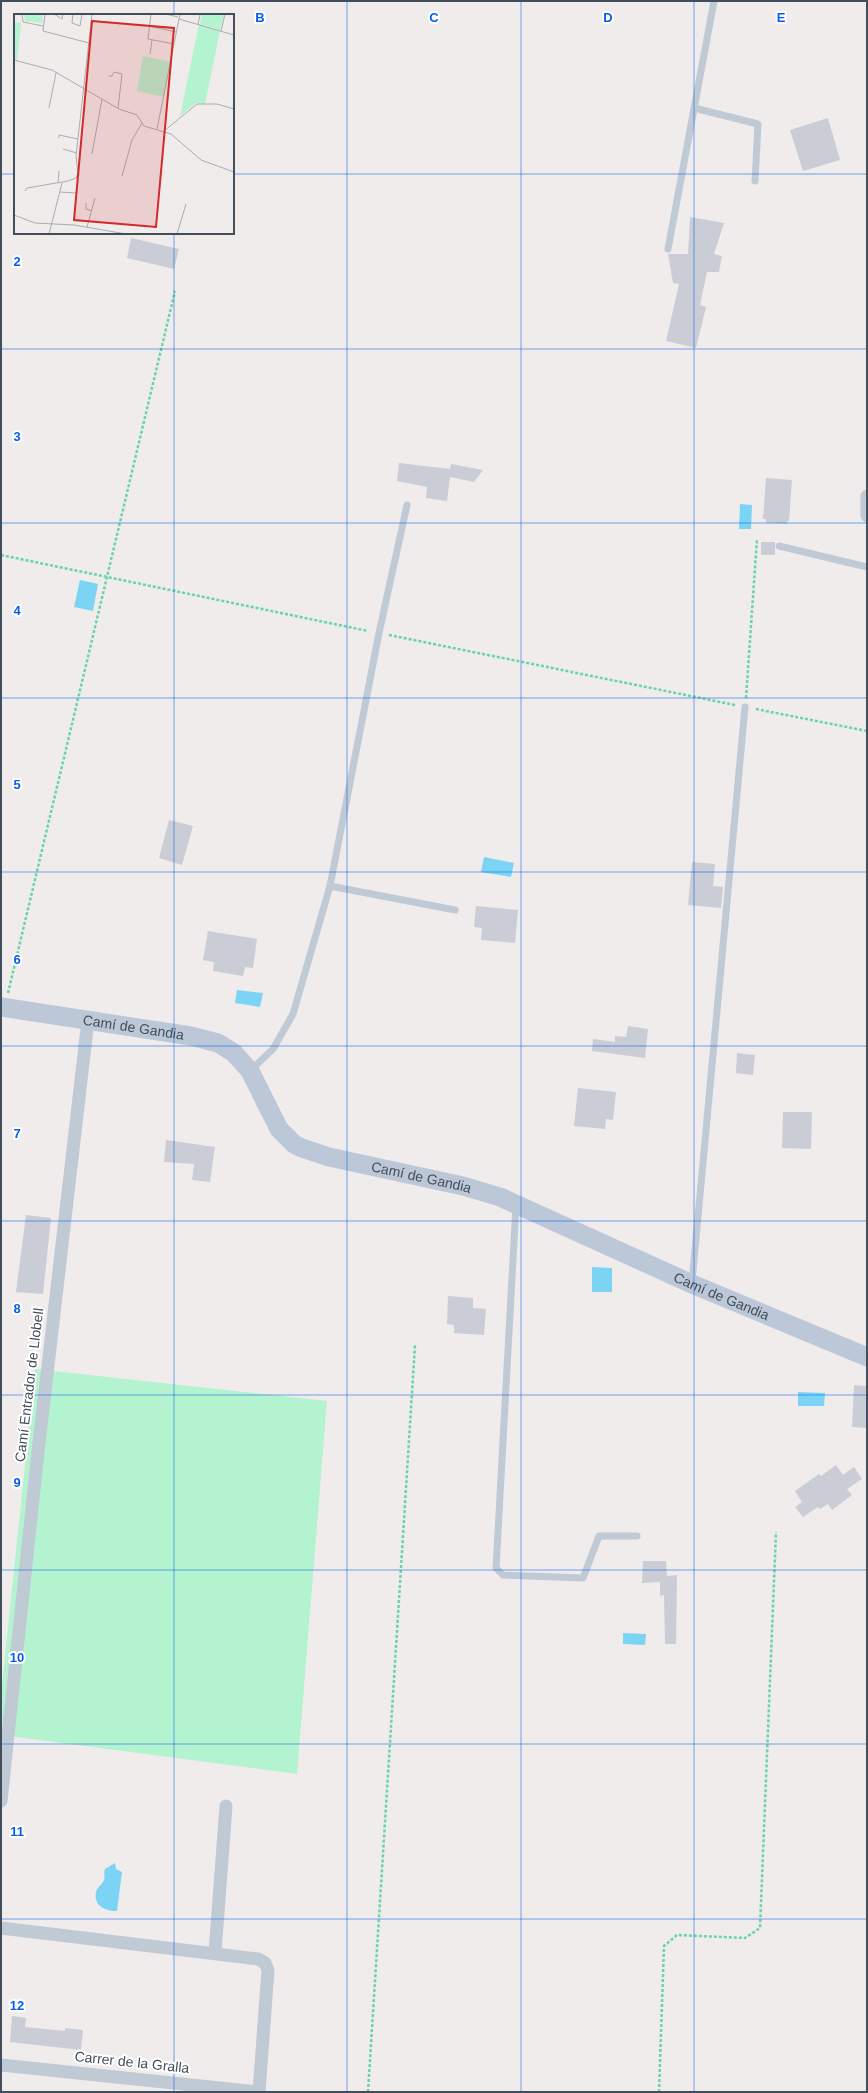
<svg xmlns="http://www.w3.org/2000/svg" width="868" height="2093" viewBox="0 0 868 2093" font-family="Helvetica,sans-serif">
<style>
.green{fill:#b4f3d0}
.water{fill:#7cd4f4}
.building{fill:#cacdd5}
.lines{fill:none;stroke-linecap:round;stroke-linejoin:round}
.path{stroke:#69d4a5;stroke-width:2.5;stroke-dasharray:3 2;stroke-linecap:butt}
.lane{stroke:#c0cad5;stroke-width:7}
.street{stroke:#c0cad5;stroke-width:13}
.secondary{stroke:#bcc8d8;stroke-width:19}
.grid{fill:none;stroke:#075eed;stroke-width:1;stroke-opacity:0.55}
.labels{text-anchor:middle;stroke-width:4;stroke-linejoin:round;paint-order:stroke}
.street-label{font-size:14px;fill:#424e5b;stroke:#fff}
.inset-road{fill:none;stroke:#aaadb1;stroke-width:1}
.view{fill:#d62828;fill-opacity:0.15;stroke:#d62828;stroke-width:2}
.inset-edge{fill:none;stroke:#424e5b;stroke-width:2}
.grid-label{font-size:13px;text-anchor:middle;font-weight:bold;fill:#075eed;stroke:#fff;stroke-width:4;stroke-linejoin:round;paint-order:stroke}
</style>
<rect width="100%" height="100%" fill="#efeceb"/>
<path class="green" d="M35,1369L327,1401L297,1774L1,1735V1695Z"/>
<path class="water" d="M740,504L752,505L751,529H739Z
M80,580L98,584L93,611L74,607Z
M484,857L514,863L511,877L481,872Z
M237,990L263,993L260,1007L235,1003Z
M592,1267L612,1268V1292H592Z
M798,1392L825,1393L824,1406H798Z
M623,1633L646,1634L645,1645L623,1644Z
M115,1863L116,1869L122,1872L117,1911C106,1911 93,1906 96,1892C97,1888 101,1885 103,1882C106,1878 103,1873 105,1869Z"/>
<path class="building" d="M828,118L840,160L803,171L790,130Z
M690,217L724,223L714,254L722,256L719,272H707L700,305L706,307L696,348L666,341L679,284L673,283L668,254H688Z
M131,238L179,249L174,269L127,258Z
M399,463L450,469L451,464L483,470L474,482L450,477L447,501L426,498L427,487L397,481Z
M766,478L792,480L789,521H787V524L766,523V519H763Z
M761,542H775V555H761Z
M169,820L193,826L182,865L159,858Z
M692,862L715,864L713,886L723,887L721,908L688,905Z
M476,906L518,910L515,943L481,940L482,928L474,927Z
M208,931L257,939L253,968L245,967L243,976L213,971L214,962L203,960Z
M628,1026L648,1029L645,1058L592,1051L593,1039L615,1042V1036L626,1037Z
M737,1053L755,1055L753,1075L736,1073Z
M578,1088L616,1092L613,1120L606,1119L605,1129L574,1126Z
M783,1112H812L811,1149L782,1148Z
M166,1140L215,1147L210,1182L192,1180L194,1164L164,1162Z
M26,1215L51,1218L43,1294L16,1292Z
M448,1296L473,1298V1308L486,1309L484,1335L454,1333V1325L447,1324Z
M854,1385L867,1386V1428L852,1427Z
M836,1465L843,1475L854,1467L862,1479L847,1489L852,1495L832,1510L828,1504L820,1509L818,1507L803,1517L795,1507L802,1502L795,1491L819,1474L821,1476Z
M643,1561H666L667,1576L677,1575L676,1644H665L664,1595L660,1596V1582L642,1583Z
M12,2016L26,2018L25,2027L65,2031V2028L83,2030L81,2050L10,2042Z"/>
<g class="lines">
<path class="path" d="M1,555L368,631
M389,635L735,705
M746,698L757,539
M756,709L867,731
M8,993L175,291
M368,2092L415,1345
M659,2092L664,1946L677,1935L745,1938L760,1928L776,1532"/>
<path class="lane" d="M694,108L758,124L755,181
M668,249L714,1
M779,546L867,567
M330,886L455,910
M251,1070L273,1049L293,1014L330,886L379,633L407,505
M516,1205L496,1568L503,1575L583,1578L599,1536H637
M692,1282L745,707"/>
<path class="street" d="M867,496V516
M1,1801L38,1452L88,1020
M1,1928L258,1959L265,1963L268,1970L259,2092
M215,1952L226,1806
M1,2065L259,2092"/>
<path class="secondary" id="s1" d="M1,1007L191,1036L218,1043L234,1053L250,1071L279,1129L294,1144L302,1148L329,1157L463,1186L500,1197L692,1284L867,1357"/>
</g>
<path class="grid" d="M174,1V15M347,1V2092M521,1V2092M694,1V2092M1,174H15M233,174H867M174,233V2092M1,349H867M1,523H867M1,698H867M1,872H867M1,1046H867M1,1221H867M1,1395H867M1,1570H867M1,1744H867M1,1919H867"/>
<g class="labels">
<g class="street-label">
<text dy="5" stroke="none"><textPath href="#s1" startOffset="134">Camí de Gandia</textPath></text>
<text dy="5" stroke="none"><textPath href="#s1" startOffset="481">Camí de Gandia</textPath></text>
<text dy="5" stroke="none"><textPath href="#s1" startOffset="805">Camí de Gandia</textPath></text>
<text transform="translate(29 1385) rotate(-83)" y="5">Camí Entrador de Llobell</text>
<text transform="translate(132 2062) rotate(6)" y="5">Carrer de la Gralla</text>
</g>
</g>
<g transform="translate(14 14)">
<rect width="220" height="220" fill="#efeceb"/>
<path d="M10,0H29L28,9L11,7ZM188,0H210L206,16L186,10ZM0,8L7,9L3,46L0,45ZM185,10L206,17L191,90L182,89L166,102ZM129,42L157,48L150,83L123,77Z" fill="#b4f3d0"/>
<path class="inset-road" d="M8,0L9,8L29,12M31,0L29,17L75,29M40,0L48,5L49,0M59,0L58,9L66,12L68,0M137,0L134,25L160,30M152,0L164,3M183,0L186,1L184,10M165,5L220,21M135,12L162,18M207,17L211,0M136,40L138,26M0,46L38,56L105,95L123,101L130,112L157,120L187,146L220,158M95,62H98L100,58L108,60L104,94M35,94L42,59M143,115L166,0M150,117L183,90H203L220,95M45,124V121L64,125M49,135L63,139M78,140L88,85M108,162L118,126L128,109M44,169L45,157M11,177L13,174L54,167L62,164L64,159L62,142L78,0M46,178L62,179M72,189V195L78,197M0,201L21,209L60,211L112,220M73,213L81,184M35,220L48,169M163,220L172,190"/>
<path class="view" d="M78,7L160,14L142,213L60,206Z"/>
<rect width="220" height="220" class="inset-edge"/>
</g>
<g class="grid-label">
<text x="260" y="22">B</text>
<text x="434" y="22">C</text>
<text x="608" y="22">D</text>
<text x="781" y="22">E</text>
<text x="17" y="266">2</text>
<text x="17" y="441">3</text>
<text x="17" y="615">4</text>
<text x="17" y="789">5</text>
<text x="17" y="964">6</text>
<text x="17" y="1138">7</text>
<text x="17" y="1313">8</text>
<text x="17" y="1487">9</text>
<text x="17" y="1662">10</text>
<text x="17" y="1836">11</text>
<text x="17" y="2010">12</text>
</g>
<rect width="868" height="2093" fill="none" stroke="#424e5b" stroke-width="4"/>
</svg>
